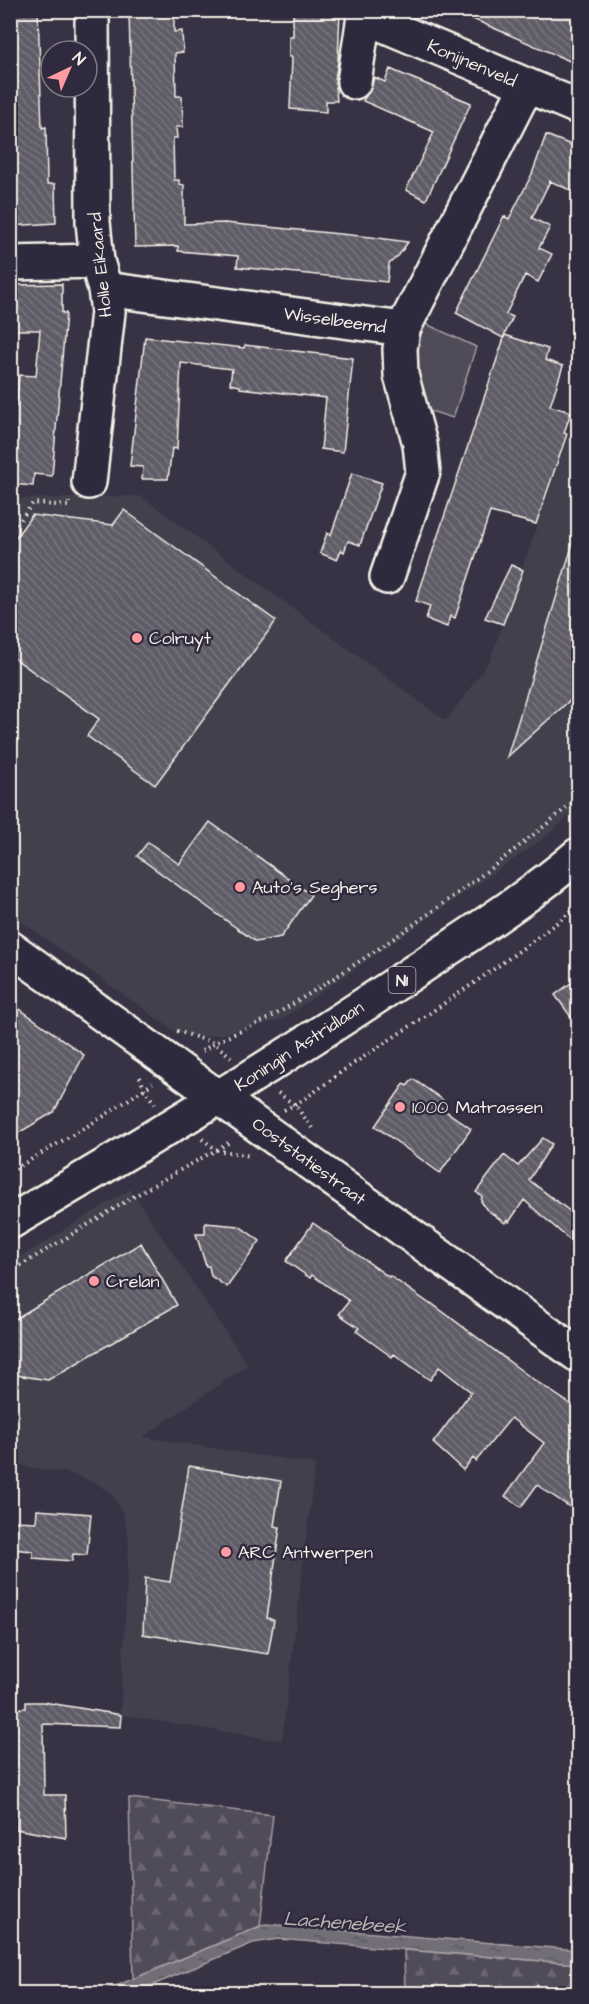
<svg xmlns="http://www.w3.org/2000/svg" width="589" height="2004" viewBox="0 0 589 2004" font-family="'Architects Daughter',sans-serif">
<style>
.built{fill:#433f4e}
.green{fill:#504b59;stroke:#a29ea0;stroke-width:1.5}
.forest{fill:url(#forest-firs);stroke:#a29ea0;stroke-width:1.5}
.water{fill:url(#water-ripples);stroke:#a6a2a4;stroke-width:1.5}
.building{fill:url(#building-back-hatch);stroke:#f4f1e8;stroke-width:1.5}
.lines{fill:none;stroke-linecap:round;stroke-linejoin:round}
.minor-casing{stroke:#f4f1e8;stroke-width:38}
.major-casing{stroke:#f4f1e8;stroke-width:38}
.path{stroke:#f4f1e8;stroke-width:4;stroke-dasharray:1.5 4.5;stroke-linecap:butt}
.minor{stroke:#2f2a3d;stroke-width:33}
.major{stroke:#2f2a3d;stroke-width:33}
.poi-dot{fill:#ff9aa2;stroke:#2f2a3d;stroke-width:2}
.labels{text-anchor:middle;stroke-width:5;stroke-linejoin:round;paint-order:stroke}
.shield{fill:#2f2a3d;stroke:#b9b5b5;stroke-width:1.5}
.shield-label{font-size:16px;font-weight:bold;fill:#f4f1e8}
.street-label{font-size:18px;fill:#f4f1e8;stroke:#2f2a3d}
.poi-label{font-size:18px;fill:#f4f1e8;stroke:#2f2a3d;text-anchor:start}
.water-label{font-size:20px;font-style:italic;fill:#bab6b5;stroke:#2f2a3d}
</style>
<defs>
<pattern id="forest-firs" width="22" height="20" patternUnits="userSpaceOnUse" patternTransform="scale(1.5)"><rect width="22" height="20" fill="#504b59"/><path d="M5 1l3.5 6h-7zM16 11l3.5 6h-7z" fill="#6a6571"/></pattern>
<pattern id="water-ripples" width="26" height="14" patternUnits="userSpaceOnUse" patternTransform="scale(1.5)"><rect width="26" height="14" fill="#726e77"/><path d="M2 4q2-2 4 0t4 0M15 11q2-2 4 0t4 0" fill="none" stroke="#5b595c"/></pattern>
<pattern id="building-back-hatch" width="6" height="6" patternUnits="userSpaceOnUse" patternTransform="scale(1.5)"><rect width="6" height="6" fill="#5f5c67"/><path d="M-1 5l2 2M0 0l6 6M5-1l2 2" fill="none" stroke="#77747d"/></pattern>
</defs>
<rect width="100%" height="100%" fill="#373244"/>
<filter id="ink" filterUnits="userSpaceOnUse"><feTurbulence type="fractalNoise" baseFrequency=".0167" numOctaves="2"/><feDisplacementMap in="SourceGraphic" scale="12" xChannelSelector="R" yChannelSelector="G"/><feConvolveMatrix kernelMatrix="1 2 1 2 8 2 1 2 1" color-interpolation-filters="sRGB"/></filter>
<g filter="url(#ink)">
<path class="built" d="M578,409V809L540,841L281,1020L223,1034L199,1037L177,1033L11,914V499L141,496L446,721L490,660Z
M130,1189L248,1365L143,1437L315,1464L282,1741L120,1715L129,1541L123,1514L113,1496L96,1483L73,1474L10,1464L11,1263Z"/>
<path class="green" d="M424,323L476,347L453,418L424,409L411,372Z"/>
<path class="forest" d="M129,1798L273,1815L260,1926L133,1979Z
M404,1950L578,1964V1993H405Z"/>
<path class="water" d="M266,1924L578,1950V1964L278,1939L253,1943L134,1993H99Z"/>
<path class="building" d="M10,10H38L42,128L46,127L47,184H55L56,223L10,226Z
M174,10V32L182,31L183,52L175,53L176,96H182L183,127H176L177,138H173L174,180H179V184L184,185V224L225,223L371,237L408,242L399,255L389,264L387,282L237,267L238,256L178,251V246L135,247L129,11Z
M293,10H340L338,62L335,79L337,101H326V112L290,109L292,57H289V36H293Z
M452,10H563L579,17V65Z
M390,69L471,103L426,200L406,190L434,132L363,101L372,85L374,77L385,82Z
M546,135L579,148V194L550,181L532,218L550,227L539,248L552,254L538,282L525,275L506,314L513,317L503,338L456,313L504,216L509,219L532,174Z
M62,284V313H66L52,476L34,474L33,486L10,484V406L16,407L19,375L36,376L40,330H10V285Z
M505,335L548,349L545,360L563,366L550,406L571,412L564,433L567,434L536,524L490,512L455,618L450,616L447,627L426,619L430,606L416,601Z
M145,337L244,348L245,345L353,358L343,452L321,449L326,398L240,388V386L230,384L232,369L181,363L177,449L172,448L168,479H142L143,467L130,466Z
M352,473L382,483L360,545L348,541L344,552L341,550L337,560L320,553L327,533L331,535Z
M124,510L276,621L155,785L87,736L99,719L10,655V545L32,515L113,525Z
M574,540L579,541V692L507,757Z
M511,565L523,570L503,624L485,618Z
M210,822L311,895L281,937L256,942L137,856L148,842L179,864Z
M579,977V1028L555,995Z
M10,1002L84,1055L54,1112L10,1138Z
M413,1079L443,1100L439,1106L471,1129L440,1173L375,1126L404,1084L407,1086Z
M543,1138L552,1144L529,1180L571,1212L579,1205V1248L524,1200L509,1222L507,1220L505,1223L486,1209L481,1201L482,1196L476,1192L504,1155L518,1166Z
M205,1223L239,1226L260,1241L227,1287L211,1276L209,1266H206L196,1234H205Z
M313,1223L389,1277L390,1276L430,1304L431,1303L530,1377L579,1410V1513L537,1485L521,1507L505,1496L544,1443L511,1418L476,1461L473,1458L463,1470L433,1443L471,1392L439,1367L430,1380L394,1354L392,1357L356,1331L359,1328L339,1314L349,1301L312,1275L310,1278L286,1261Z
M141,1243L177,1305L48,1380L10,1374V1322Z
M189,1466L281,1481L274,1526L280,1527L267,1618L274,1620L268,1654L143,1634L145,1578L170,1582Z
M37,1510L91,1514L87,1555L73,1554L72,1561L33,1558V1551L12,1549L14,1521L36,1522Z
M26,1702H43L121,1715L120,1727L43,1724L44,1795H65L66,1838L16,1829L13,1709L26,1708Z"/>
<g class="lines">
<g class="minor-casing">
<path id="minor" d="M365,17L578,107
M354,82L365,10
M10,263L97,261
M105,289L403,329L526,87
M89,482L108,312L105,289L97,261L93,222L92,10
M387,577L423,472L420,444L401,375L400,349L403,329
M10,948L578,1355"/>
</g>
<g class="major-casing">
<path id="major" d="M10,1222C146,1142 281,1061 412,973C468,935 527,899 578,855"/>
</g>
<path class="path" d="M10,534L33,503L69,506V502
M177,1031L214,1043L231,1057
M202,1051C227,1034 257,1027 283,1010C386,947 486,876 578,798
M140,1077L144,1089L155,1104
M278,1093L295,1105L312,1128
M284,1110C311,1097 329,1080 353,1064C430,1013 507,963 578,906
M202,1139L217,1150L250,1156
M10,1172L104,1116L153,1083
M10,1272L143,1191L232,1141"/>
<use href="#minor" class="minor"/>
<use href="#major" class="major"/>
</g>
</g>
<g class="poi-dot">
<circle cx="137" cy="638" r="6"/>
<circle cx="240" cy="887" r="6"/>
<circle cx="400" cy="1107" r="6"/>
<circle cx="94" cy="1281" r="6"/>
<circle cx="226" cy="1552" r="6"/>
</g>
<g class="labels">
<rect class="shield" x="388.5" y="967" width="27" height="26" rx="4.5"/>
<g class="shield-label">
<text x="402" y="986">N1</text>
</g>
<g class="street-label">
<text transform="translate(472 63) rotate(23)" y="6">Konijnenveld</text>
<text transform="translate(100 265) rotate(-96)" y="6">Holle Eikaard</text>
<text transform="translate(335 320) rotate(8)" y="6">Wisselbeemd</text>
<text transform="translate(299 1046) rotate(-33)" y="6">Koningin Astridlaan</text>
<text transform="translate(309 1161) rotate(36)" y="6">Ooststatiestraat</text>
</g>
<g class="poi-label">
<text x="149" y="644">Colruyt</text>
<text x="252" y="893">Auto's Seghers</text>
<text x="412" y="1113">1000 Matrassen</text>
<text x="106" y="1287">Crelan</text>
<text x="238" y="1558">ARC Antwerpen</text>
</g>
<g class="water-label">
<text transform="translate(345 1922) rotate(4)" y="7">Lachenebeek</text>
</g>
</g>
<rect width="589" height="2004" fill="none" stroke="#2f2a3d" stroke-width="36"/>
<rect x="18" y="18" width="553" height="1968" fill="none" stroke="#f4f1e8" stroke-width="2" filter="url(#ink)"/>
<g transform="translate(69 69) rotate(44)"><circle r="28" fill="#2f2a3d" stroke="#7e7a81" stroke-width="1.5"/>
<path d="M0-4.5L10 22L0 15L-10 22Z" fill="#ff9aa2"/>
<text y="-9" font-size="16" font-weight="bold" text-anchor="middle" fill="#f4f1e8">N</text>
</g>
</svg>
